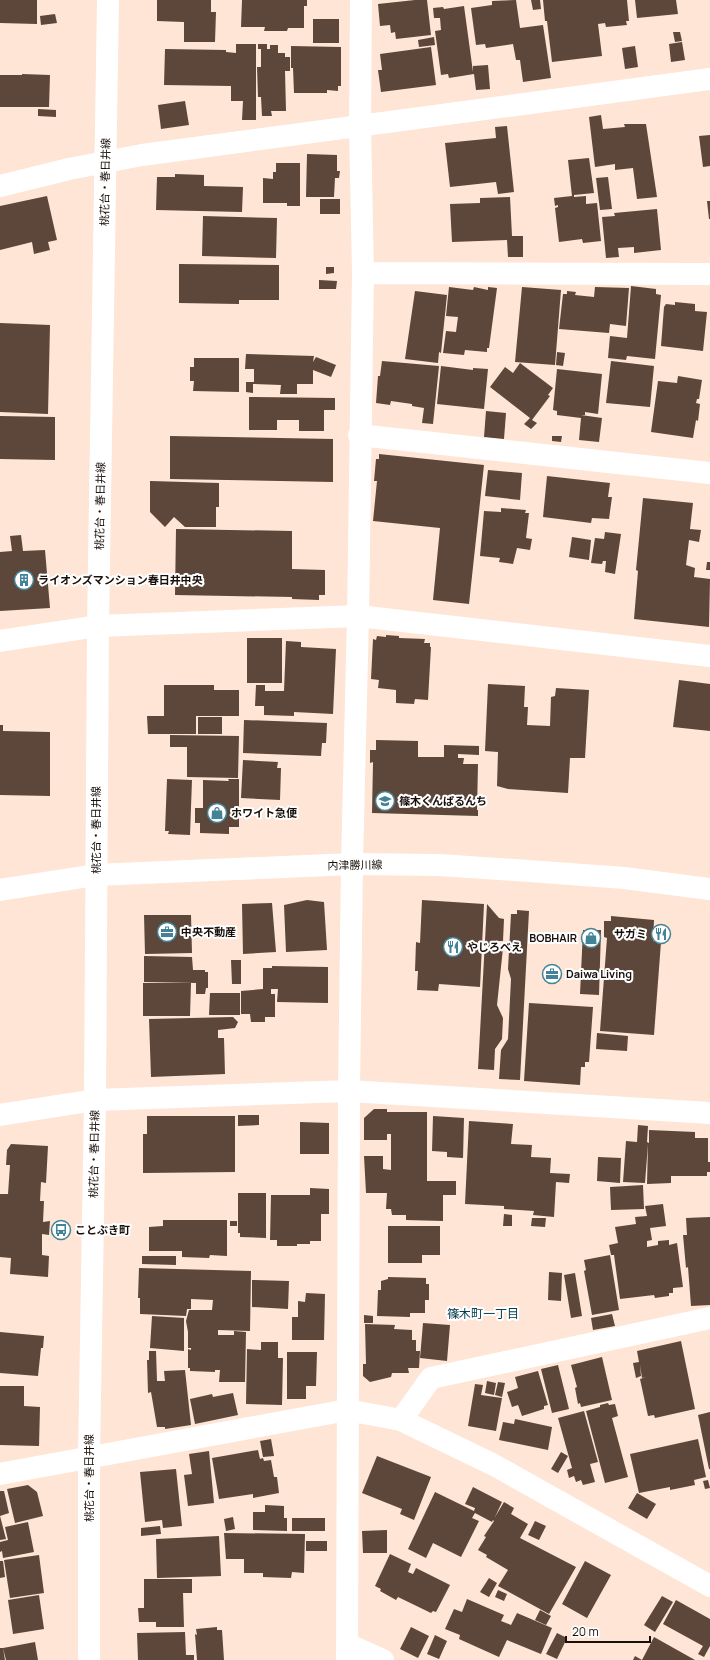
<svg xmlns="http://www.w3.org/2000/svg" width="710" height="1660" viewBox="0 0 710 1660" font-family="Manrope,'Noto Sans JP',sans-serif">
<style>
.building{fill:#5c473a}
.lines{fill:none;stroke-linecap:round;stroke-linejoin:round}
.street{stroke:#fff;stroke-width:22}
.secondary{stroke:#fff;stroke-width:22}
.labels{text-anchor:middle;stroke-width:4;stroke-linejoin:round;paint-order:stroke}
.street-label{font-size:11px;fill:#180f0a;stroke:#fff}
.poi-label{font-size:11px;font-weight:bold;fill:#180f0a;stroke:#fff;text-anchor:start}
.neighbourhood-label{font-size:12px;fill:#06404f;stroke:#fff}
</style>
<rect width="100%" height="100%" fill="#fee5d5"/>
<path class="building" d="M0,0H37V24L0,23Z
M157,0H211V12H216L215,42H184V22L157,21Z
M242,0H307V6H304V28H288L287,31H264L265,27H241Z
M415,0H427L431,35L396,39L395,32L391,33L390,25L380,26L378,4Z
M516,0L520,28L543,25L551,78L523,82L520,60H516L513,44L486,48L485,44L476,45L471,8L492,5V1Z
M531,0H540L541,9L533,10Z
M543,0H627L629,21H626L627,25L606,27L605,23L598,24L602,56L552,62L547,21H545Z
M635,0H676L678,14L637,18Z
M464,6L473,72V66L488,65L490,89L476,90L474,74L449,78L448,74L441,75L435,31L441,30L440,18H434L433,8L443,7L444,9Z
M55,14L57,23L41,25L40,16Z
M313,19H339V43H313Z
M673,32H680L682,41L675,42Z
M434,37L435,45L419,47L418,40Z
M682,42L685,60L671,62L669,44Z
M236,44H256V120H242L243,101H231V86L164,85L165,49L226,50V52L236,53Z
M258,44H267V49H270V45H278V53H285V57H290V71H285L286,111H271L272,116H262L261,97H258L257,67H261V49H258Z
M291,46L341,47V86H338V91L327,90V93H294L293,68H291Z
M635,46L638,67L625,69L622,48Z
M431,47L436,85L381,92L378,70H382L380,54Z
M22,74L50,75L49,107H0V75H22Z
M185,101L189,125L161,129L158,105Z
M38,109L56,110V117L38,116Z
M601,115L603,129L625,127L624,124H646L657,197L637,199L633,168L615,170V164L595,167L589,117Z
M507,126L514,192L498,194L496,182L450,187L445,143L496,138L495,127Z
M710,135V166L703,167L699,136Z
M307,154L337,155V171H340L339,178H335L334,197H306Z
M589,158L594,193L574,195V197L586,196V204L597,203L601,241L583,243L582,239L559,242L555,208L558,207V205L555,206L554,198L572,196L568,160Z
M276,163H300V206H287V203H263V178L273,179V172H276Z
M175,174L204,175V186L243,187L242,212L156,210L157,177H175Z
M608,177L612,209L600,210L596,178Z
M47,196L57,240L48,242L50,250L34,254L32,242L0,250V206Z
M510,197L512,236H523V257H508L507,240L452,242L450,204L480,203V198Z
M320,199H340V214H320Z
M707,201H710V219H709Z
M657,209L661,250L634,253V247L618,248L619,257L606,258L602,217L615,216L614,213Z
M203,216L277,218L276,258L202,256Z
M179,264L279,265V300H239V304L179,303Z
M326,267H334V273L326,274Z
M319,280L337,281L336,289H319Z
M631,286L656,289V294L661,295L655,359L627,356L626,360L608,358L610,336L627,338Z
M449,287L473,290L474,287L488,290V287L497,288L489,348H487V352L465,350L464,355L443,353L446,331L456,332L458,317L446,316Z
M522,287L561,290L555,365L515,362Z
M595,287L629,288L626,326L610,324L609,333L559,329L563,294H567V291L576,292L575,295L594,297Z
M415,291L447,295L441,353L439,352L438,363L405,359Z
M675,302L695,304V311L707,312L703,351L661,346L664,307L666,304L675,305Z
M0,323L50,325L48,414L0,412Z
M557,352L565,353L563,366L556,365Z
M246,354L314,356L313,362L316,357L336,365L331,377L313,370V384H297V394H280L281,385L253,384V393L246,392V382H254V369H245Z
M194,358H239V392L193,391L194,381H190V367H194Z
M382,361L439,366L433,424L422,423L424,408L412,406V404L391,401L390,405L376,403L378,376H380Z
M611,361L654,366L650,407L606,403Z
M520,363L553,388L548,395L550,396L532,420L537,423L531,429L524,424L530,418L490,387L505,367L513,373Z
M441,366L473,370V368L488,369L484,409L437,404Z
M557,369L602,374L598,414L585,412V415H581L602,418L599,442L579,440L581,418L557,415V411L553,410Z
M678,376L702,380L699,399H697L696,403L700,404L698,421L696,420L693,438L651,432L658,381L677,383Z
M249,397L335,398V410H324V431H299V420H277V430H249Z
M486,411L506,413L504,439L484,437Z
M0,416L55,417V460L0,459Z
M170,436L333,439V482L170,479Z
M552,436H562L561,442L552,441Z
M379,454L484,465L469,604L433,600L440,528L373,521L377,481H374L376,459H379Z
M488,470L522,473L520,500L485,496Z
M547,476L610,483L608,497H612L609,519L592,518L591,523L543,517Z
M150,481L219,483V507H216V527H185L174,517L165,527L150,512Z
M643,498L693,503L690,529L701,530L699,542L689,540L686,565L695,568L694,577L710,579L709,627L634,619L638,571L636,570Z
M501,508L526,510L525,513H529L526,538L532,539L530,550L517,548L513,564L499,562L500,558L480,556L484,511L501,512Z
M176,529L292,531V569L325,570V595H319V600L292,599V597L175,595Z
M605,532L621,534L615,574L605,572L606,561H603L602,564L591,563L595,538L604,539Z
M21,535L23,551L45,550L50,608L0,611V552L12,551L10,536Z
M572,537L591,540L589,560L569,557Z
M707,562H710V570H706Z
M386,635L399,636V638L425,639L424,643H430V647H431L428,700L415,699L414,704L396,703V690L378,688L379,680L371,679L373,639L376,640L377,636L386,637Z
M247,638H282V683H247Z
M286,641L301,642V647L336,649L333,714L294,712V716L264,715V706H255L256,685H265V691H284Z
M679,680L710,684V731L673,727Z
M488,684L525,686L524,707H528L527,725L550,726L551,697L555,696L556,688L589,690L585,758H570L568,793L508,789L497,786L498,752L485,751Z
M164,685H214V690H239V716H164Z
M147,716H196V734H148Z
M198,717H222V734H198Z
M244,720L327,723L326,743H322L321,756L243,753Z
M0,725H3V731L50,732V796L0,795Z
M170,735L239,736L238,778L187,777V747H170Z
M376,740L418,741V757H444V745L479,746V755L458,754V758H464L463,764H478L477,810H478V816L372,813L373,762L370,763V750H376Z
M243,760L278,762L277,768H281L280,800L241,798Z
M167,779L192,780L190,835L168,834L169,831H165Z
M228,779H239V827H229V834L200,833V823H195V808H203V780L229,781Z
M307,900L324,902L327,950L286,952L284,905Z
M422,900L484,904L480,987L439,984L438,991L417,990L418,971H415L416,942L420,943Z
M272,903L276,952L243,954L242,904Z
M487,904L499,918L504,919L503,941H498L497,947L503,948L497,1005L503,1018L502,1039L495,1049L494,1070L478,1069Z
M517,910L529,911L520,1080L499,1079L501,1050L508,1039L511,979L508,969L511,914H517Z
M144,915H191L192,953L145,954Z
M611,916L654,920L653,941L661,942L654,1035L600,1031L607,938L604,937V921H611Z
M583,930H601L599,995L580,994Z
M144,956L192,957L193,970H205V972H208V988H206L205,994H196V983L144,982Z
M231,960H241V984H232Z
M272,966L328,967V1003L277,1002L278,989H271V994H275V1017H265V1022H251L250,1014H241V991L263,989V968H272Z
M143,983H191L190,1016H143Z
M210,993H240V1015H209Z
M529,1003L593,1007L589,1062H585V1067H581L580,1085L524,1081Z
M233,1017L238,1022L235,1028L218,1030V1038H224L225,1074L151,1077L149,1019Z
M597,1033L628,1036L627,1051L596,1049Z
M374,1109H387V1112H427V1181H456V1195H443V1221L406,1220V1215H392L391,1209H386L387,1193H366L364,1156H383V1169L391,1170V1134H387V1140H364V1118Z
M238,1115H259V1125L238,1126Z
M147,1116H235V1172L143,1173V1134H147Z
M433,1116L464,1118L463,1158L447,1157V1152L432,1151Z
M469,1121L513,1124L511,1144L532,1145L531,1157L551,1158L550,1173L570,1174L569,1183L556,1182L554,1217L533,1215L534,1211L504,1209V1206L465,1204Z
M300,1122L329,1123V1154H300Z
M638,1125L648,1126L647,1142L649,1143V1130L695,1132V1138H708V1162H710V1172H707V1176H671V1183L647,1184L648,1144L645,1183L623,1182L626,1141L637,1142Z
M11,1144L48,1146L46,1183L41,1182L40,1201H44L43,1222L50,1221L49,1235L42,1234V1255L49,1256L48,1277L10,1274L11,1258L0,1257V1194H8L10,1165H6L7,1150Z
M598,1157L621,1158L620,1183L597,1181Z
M643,1185L644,1209L611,1210L610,1187Z
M310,1188L329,1189V1214H321V1241H310V1244H297V1246H277V1240H270L271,1195H310Z
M238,1193H266V1238L240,1237V1233H238Z
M663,1204L666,1226L650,1228L652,1240L647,1241V1247L658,1245V1241L669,1240V1245L677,1243L683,1287L673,1288V1293H669V1296L655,1298L654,1295L620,1299L614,1255H611L609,1245L618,1243L615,1227L636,1224L635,1217L647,1216L645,1206Z
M504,1214L512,1215V1226H503Z
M710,1217V1305L691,1306L688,1267L686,1268L683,1235H687L686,1218Z
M532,1218H546L545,1227L531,1226Z
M163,1220H227V1256L210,1255L209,1258L182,1257V1251H149V1227L163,1226Z
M230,1221H237V1226H230Z
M388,1226H440V1255H422V1263H388Z
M610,1255L619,1310L592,1315L584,1271L586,1270L584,1260Z
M142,1256H176V1265L142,1264Z
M139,1268L251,1271L250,1331L218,1330V1335H234V1331L246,1332L245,1382H219L220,1370H215V1372L190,1371V1368H188V1349L191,1350V1348H188V1332L186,1321L189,1310H212L213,1300L191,1299V1309H187L186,1316L140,1314V1298H138Z
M549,1272L562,1273L561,1301L548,1300Z
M575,1273L582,1316L571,1318L564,1275Z
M388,1277L426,1278V1284H429V1300H425V1313H410V1317L377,1316L378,1290H381V1281L388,1279Z
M252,1280L289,1281L288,1309L252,1307Z
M306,1293L325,1294L324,1340H292V1317H298V1301L305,1302Z
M612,1314L615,1326L593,1330L591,1318Z
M364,1315L373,1316V1323H364Z
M152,1316L184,1318V1351L150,1348Z
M423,1323L450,1325L447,1361L420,1358Z
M365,1324L395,1325L394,1329L412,1330V1340H416V1351H420L419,1368H408L409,1373H392L391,1377L370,1382L363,1376V1364H366Z
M0,1332L44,1336L43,1348H41L38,1376L0,1373Z
M681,1341L695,1409L655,1418L654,1415L648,1416L640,1379L646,1377L642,1378L640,1365L641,1376L636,1378L633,1363L639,1362L637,1351Z
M261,1342H278V1358H283L282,1405L246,1404L247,1349L261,1350Z
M149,1351H156L157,1381H165L164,1371L185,1370L191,1425L165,1429V1427H157L151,1392L148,1393L147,1360H149Z
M287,1352H317L316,1386H306V1399H287Z
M602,1357L612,1400L581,1407L580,1403L578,1404L575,1388L577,1387L571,1365Z
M558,1365L569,1409L552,1413L541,1369Z
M538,1371L548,1405L544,1406V1409L522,1416L518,1405L512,1407L507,1392L518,1388L515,1377Z
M487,1381L496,1383L494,1395L485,1393Z
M498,1382L505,1383L502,1397L495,1395Z
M475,1384L483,1385L481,1395L502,1398L496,1431L468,1426Z
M0,1386H24V1406L40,1407L39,1446L0,1445Z
M233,1393L238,1415L195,1424L190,1399L212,1394L213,1397Z
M608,1403L609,1405L615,1404L618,1416L612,1418L628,1477L605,1483L586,1411L600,1407V1405Z
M584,1411L598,1462L590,1464L595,1482L583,1485L581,1480L576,1482L574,1476L569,1478L567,1470L572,1468L558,1418Z
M710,1412V1469H709L698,1415Z
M515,1419L552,1427L548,1450L499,1440L503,1422L514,1424Z
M271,1439L274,1456L263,1457L260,1441Z
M698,1439L706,1477L694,1480L695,1485L670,1490V1487L639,1493L630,1454Z
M258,1450L260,1459L263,1458L264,1461L271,1460L274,1477H277L279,1493L253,1498V1494L219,1499L212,1458Z
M209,1451L214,1503L188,1506L184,1475L192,1474L189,1454Z
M561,1452L568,1456L558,1473L551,1469Z
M377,1456L431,1477L414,1520L400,1514L402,1509L362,1493Z
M176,1469L182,1526L163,1528L162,1520L145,1522L140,1472Z
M708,1480L710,1488L705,1489L703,1481Z
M28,1485L37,1492L43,1516L15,1523L7,1489Z
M473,1487L502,1502L495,1517L504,1502L514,1508L511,1514L528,1524L520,1538L576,1567L549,1614L498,1586L508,1570L486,1557L487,1555L478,1550L486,1537L484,1536L494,1521L493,1520L492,1522L475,1513L472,1518L479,1521L461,1557L433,1543L426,1558L408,1549L435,1492L474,1511L475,1508L465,1504Z
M0,1491H4L9,1513L0,1516Z
M637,1493L656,1504L647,1519L628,1508Z
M265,1505L284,1506V1518H287V1531L253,1530V1512H265Z
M0,1516L6,1539L0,1540Z
M233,1517L235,1529L226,1531L224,1519Z
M292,1518H325V1531H292Z
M535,1521L546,1526L539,1540L528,1535Z
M28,1522L34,1552L3,1558L2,1551L0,1552V1542L8,1540L5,1527Z
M160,1526L161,1534L141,1536V1528Z
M387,1530V1553H363L362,1531Z
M224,1533L305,1534L304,1573L292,1572L291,1578L263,1577V1573H244V1559H226Z
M219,1536L221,1576L157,1578L156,1539Z
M306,1541H327V1551H306Z
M390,1554L411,1564L408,1572L413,1574L416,1568L450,1585L436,1612L433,1611L431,1613L398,1597L396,1600L380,1591L381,1589L375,1586Z
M39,1555L44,1593L10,1598L4,1560Z
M0,1561H3L5,1577L0,1578Z
M585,1561L611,1575L587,1618L562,1604Z
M489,1578L497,1583L489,1597L480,1592Z
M144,1579H192V1593H183L184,1627H156V1622H139L138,1608H144Z
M498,1590L507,1594L504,1601L495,1597Z
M39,1595L44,1629L13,1634L8,1600Z
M662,1596L673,1602L655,1632L644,1625Z
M467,1599L504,1615L501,1621L511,1625L517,1613L552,1628L541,1654L507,1640L499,1657L459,1639L460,1635L445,1629L454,1609L462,1612Z
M676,1600L710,1619V1646L704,1657L698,1654L703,1646L663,1624Z
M540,1610L551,1616L546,1625L535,1620Z
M217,1627V1630H222L224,1660H197L195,1634L197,1635L196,1629Z
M411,1627L429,1636L418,1658L400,1649Z
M185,1632L186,1655H194V1660H138L137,1633Z
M557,1633L567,1638L557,1659L546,1654Z
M435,1635L447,1641L439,1659L427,1654Z
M654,1637L695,1660H633L635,1656L642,1660Z
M35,1642L38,1660H6L3,1648Z
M0,1648H3L5,1660H0Z"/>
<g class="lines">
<path class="street" d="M363,273L710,274
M359,435L710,473
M0,641L98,626L358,616L710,656
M0,1115L95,1100L349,1091L710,1113
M401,1420L431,1378L710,1318
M0,1474L347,1410L401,1420L494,1465L710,1586
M347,1644L383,1660
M347,1660L349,1091L352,864L358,616L363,273L360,126L361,0"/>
<path class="secondary" d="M0,186L69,169L142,155L710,79
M0,890L96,875L352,864L439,865L515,870L624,878L710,889
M89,1660V1457L95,1100L98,626L108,0"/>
</g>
<defs>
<g id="building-ring" transform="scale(1)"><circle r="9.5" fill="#fff" stroke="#438397" stroke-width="1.5"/><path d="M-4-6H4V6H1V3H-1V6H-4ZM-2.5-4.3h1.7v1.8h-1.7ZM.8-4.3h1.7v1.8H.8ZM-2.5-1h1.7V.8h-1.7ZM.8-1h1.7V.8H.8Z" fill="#438397"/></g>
<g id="school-ring" transform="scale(1)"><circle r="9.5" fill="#fff" stroke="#438397" stroke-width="1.5"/><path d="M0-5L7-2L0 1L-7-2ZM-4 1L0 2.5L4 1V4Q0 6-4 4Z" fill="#438397"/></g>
<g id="shop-ring" transform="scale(1)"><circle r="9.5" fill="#fff" stroke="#438397" stroke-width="1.5"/><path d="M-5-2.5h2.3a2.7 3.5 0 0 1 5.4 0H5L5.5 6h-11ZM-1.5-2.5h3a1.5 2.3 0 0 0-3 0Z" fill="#438397"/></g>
<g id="office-ring" transform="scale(1)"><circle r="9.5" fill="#fff" stroke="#438397" stroke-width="1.5"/><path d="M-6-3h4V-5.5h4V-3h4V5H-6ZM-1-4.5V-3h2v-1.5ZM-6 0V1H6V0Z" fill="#438397"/></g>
<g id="restaurant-ring" transform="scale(1)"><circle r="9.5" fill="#fff" stroke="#438397" stroke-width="1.5"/><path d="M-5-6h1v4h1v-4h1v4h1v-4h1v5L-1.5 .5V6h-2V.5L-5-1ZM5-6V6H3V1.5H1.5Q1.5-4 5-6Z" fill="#438397"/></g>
<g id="bus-ring" transform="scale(1)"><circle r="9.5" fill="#fff" stroke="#438397" stroke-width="1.5"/><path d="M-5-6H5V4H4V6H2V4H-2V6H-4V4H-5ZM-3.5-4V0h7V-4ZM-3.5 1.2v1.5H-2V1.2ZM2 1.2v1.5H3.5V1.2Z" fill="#438397"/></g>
</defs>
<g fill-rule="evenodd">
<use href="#building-ring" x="24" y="580"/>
<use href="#school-ring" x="385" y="801"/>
<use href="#shop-ring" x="217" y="813"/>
<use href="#office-ring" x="167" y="932"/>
<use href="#restaurant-ring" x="661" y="934"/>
<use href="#shop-ring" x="591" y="938"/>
<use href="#restaurant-ring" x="453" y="947"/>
<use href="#office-ring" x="552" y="974"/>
<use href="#bus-ring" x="61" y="1230"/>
</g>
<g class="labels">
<g class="street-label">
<text transform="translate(105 182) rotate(-89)" y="4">桃花台・春日井線</text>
<text transform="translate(100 506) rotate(-89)" y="4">桃花台・春日井線</text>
<text transform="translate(96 830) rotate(-90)" y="4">桃花台・春日井線</text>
<text transform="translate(355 865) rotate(-1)" y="4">内津勝川線</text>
<text transform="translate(94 1154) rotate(-89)" y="4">桃花台・春日井線</text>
<text transform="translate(89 1478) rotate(-90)" y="4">桃花台・春日井線</text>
</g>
<g class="poi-label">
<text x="38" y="584">ライオンズマンション春日井中央</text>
<text x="399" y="805">篠木くんぱるんち</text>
<text x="231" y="817">ホワイト急便</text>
<text x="181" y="936">中央不動産</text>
<text x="647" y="938" text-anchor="end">サガミ</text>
<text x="577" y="942" text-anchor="end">BOBHAIR</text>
<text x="467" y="951">やじろべえ</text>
<text x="566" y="978">Daiwa Living</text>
<text x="75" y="1234">ことぶき町</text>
</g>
<g class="neighbourhood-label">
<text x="483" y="1318">篠木町一丁目</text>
</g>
</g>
<path d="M566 1636v6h84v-6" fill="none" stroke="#180f0a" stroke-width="2"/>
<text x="572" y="1636" font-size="12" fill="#180f0a" stroke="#ffffff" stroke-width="3" paint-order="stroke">20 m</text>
</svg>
